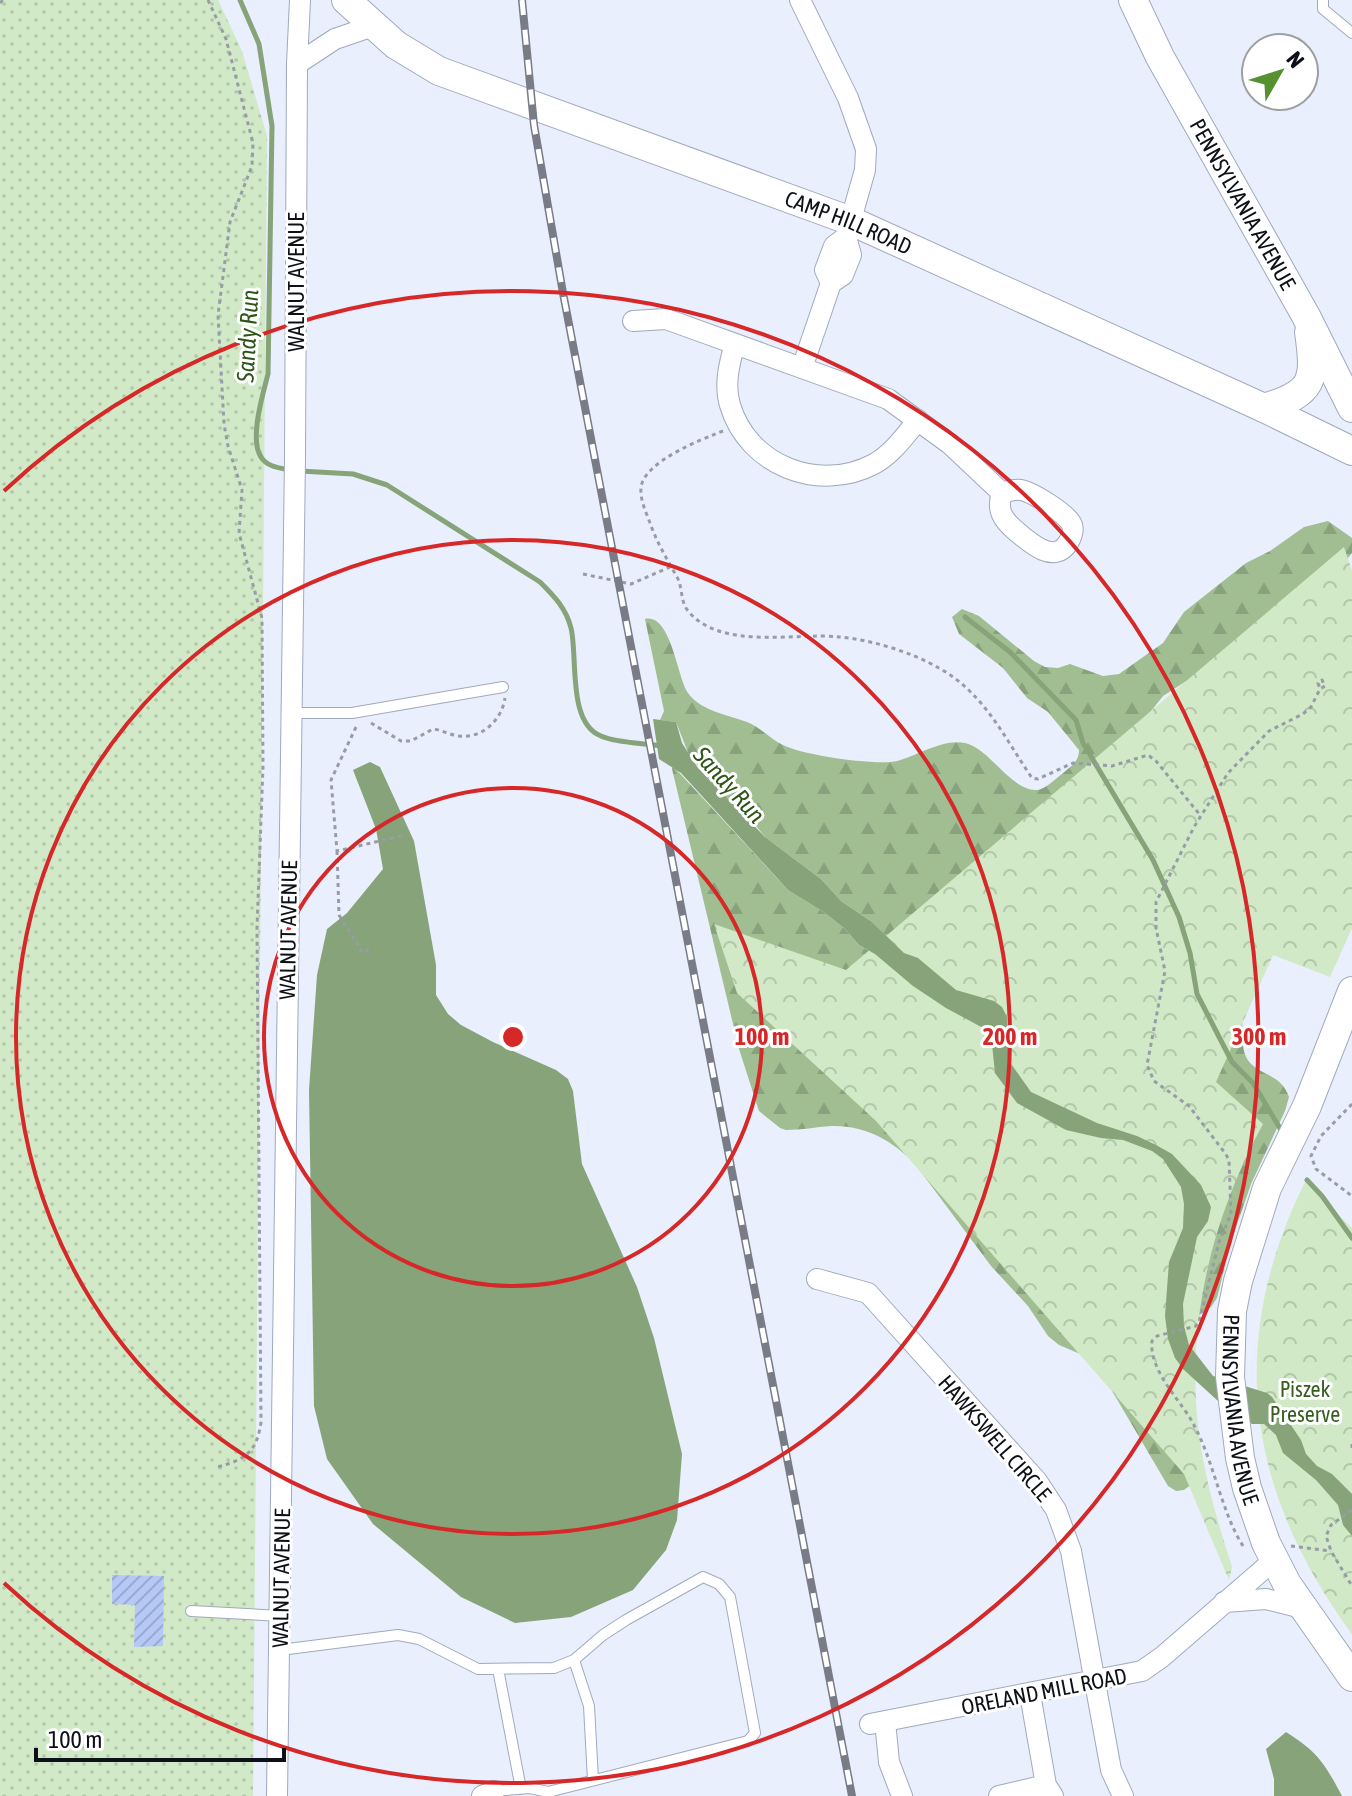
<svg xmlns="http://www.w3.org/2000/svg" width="1352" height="1796" viewBox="0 0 1352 1796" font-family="'Asap Condensed',sans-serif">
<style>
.grass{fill:url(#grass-dots)}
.forest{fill:url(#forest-firs)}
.park{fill:url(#park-crowns)}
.water{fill:#86a379}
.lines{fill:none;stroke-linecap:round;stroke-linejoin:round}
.stream{stroke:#86a379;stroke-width:5}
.building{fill:url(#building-hatch)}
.lane-casing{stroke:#a0a9be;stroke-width:12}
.street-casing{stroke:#a0a9be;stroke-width:22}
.secondary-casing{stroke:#a0a9be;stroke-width:30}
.path{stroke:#989ca7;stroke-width:3;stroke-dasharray:4 4;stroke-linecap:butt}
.lane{stroke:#fff;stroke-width:10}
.street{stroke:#fff;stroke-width:20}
.secondary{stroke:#fff;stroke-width:28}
.rail-casing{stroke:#787c87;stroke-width:8}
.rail{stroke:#fff;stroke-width:5;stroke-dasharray:15;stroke-linecap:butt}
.ring{fill:none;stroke:#d62828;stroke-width:4}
.labels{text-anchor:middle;stroke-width:6;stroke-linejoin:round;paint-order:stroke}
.street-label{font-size:22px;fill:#0e1018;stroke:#fff}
.park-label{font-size:22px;fill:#375d21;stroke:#fff}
.water-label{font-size:24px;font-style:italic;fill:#2e5417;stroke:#fff}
.centre{fill:#d62828;stroke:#fff;stroke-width:4}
.ring-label{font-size:24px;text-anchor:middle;font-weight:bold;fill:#d62828;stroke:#fff;stroke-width:6;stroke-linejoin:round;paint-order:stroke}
</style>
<defs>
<pattern id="grass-dots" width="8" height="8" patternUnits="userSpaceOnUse" patternTransform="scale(2)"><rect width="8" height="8" fill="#d1e9c6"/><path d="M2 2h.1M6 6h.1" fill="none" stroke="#b2c7a9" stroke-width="1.8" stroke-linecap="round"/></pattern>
<pattern id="forest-firs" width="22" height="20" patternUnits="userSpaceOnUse" patternTransform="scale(2)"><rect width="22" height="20" fill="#a1be93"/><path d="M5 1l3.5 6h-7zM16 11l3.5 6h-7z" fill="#89a27e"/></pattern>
<pattern id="park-crowns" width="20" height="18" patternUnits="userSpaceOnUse" patternTransform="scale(2)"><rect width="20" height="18" fill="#d1e9c6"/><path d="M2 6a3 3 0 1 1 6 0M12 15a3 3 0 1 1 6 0" fill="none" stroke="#b2c7a9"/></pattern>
<pattern id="building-hatch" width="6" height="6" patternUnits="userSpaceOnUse" patternTransform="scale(2)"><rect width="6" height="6" fill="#b5c8f6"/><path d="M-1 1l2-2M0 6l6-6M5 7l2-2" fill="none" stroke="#9aabd2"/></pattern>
</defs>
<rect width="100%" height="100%" fill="#e9effc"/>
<path class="grass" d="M0,0H218L242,51L267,136L253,1796H0Z"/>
<path class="forest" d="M1328,521L1352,538V553L1347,559L1199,673L1163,696L1137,729L1242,1017C1243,1028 1241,1047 1246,1057C1256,1076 1281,1072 1289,1097L1285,1111L1251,1184L1231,1242L1217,1298L1211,1307L1184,1326L901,951L872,922L841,901L821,879L765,837L748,816L721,793L689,755L676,722L660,720L664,711L645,619C671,613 677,677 688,693C701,711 728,715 747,722C760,727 770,739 783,745C802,755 876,766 897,761C921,755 949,734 973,746C992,755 1015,792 1037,790C1046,789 1055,779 1062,774C1071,766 1079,762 1079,750L1048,712L1027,698L1003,668L959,634L952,617L962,609L979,616L1034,661L1045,667L1058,668L1070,664L1103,676L1119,674L1163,643L1184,612L1246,563L1270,551L1304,527Z
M673,766L788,890L825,913L845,929L859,945L873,953L1192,1484L1184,1490L1176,1491L1168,1486L1108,1384L1085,1356L1059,1345L1048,1336L1028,1306L991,1266L915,1164C892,1140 865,1125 831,1126C816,1127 802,1130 786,1130L780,1128L759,1111L739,1049L672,769Z"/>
<path class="park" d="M1344,547L1352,571V928L1330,977L1273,955L1216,1082L1263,1124C1208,1225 1182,1339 1202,1454C1209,1493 1220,1530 1232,1567L1229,1580L1184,1474L876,1121L737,993L714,924L846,970Z
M1305,1182L1352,1228V1634C1247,1492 1225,1343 1305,1182Z"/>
<path class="water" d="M653,719L676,722L682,743L698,768L765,837L821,879L841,901L872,922L904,953L918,958L956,990L994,1001L1002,1007L1007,1017L1009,1061L1031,1092L1097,1123L1137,1136L1156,1145L1172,1154L1201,1185L1211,1207L1208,1221L1197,1237L1183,1304L1184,1326L1189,1345L1213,1376L1267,1393L1272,1397L1301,1440L1306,1454L1317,1466L1332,1474L1352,1494V1536L1343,1525L1338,1505L1316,1480L1283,1453L1276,1435L1264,1424H1252L1218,1401L1183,1369L1175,1358L1168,1339L1165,1316L1169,1262L1183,1228L1184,1204L1181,1187L1163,1159L1152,1151L1123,1140L1101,1138L1066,1130L1017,1103L995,1073L992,1044L985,1029L946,1008L913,986L875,954L859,945L845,929L825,913L788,890L681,773L659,759Z
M370,762L380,767L414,841L436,965V995L448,1014L461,1025L493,1042L556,1070L568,1079L573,1091L582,1164L637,1287L654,1338L682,1454L677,1520L666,1550L633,1590L571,1617L515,1623L461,1597L373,1524L327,1459L314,1406L309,1090L317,975L327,929L347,913L383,869L376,829L353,770Z
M1286,1732C1318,1752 1325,1764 1342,1796H1274V1779L1266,1749Z"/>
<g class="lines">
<path class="stream" d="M240,0L259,44L272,126L268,374C263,394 249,439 261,457C267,467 280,468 290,470
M300,471L353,474L387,485L540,582C554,596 566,608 571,628C578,656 567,723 601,736C616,743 644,743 662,746
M965,617L1010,652L1076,720L1083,743L1153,860L1179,917L1190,953L1197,994L1232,1062L1253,1083L1281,1130
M1307,1180L1322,1196L1352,1238"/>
</g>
<path class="building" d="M112,1575L164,1576L163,1646L134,1647L135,1605L112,1604Z"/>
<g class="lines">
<g class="lane-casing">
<path id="lane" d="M1323,0V9L1352,33
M290,713H352L503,687
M191,1611L281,1616
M280,1650L398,1635L419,1639L478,1669L554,1668L574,1660L603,1635L626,1620L703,1577L719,1584L730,1597L755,1733L748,1741L548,1792L530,1788L494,1791
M574,1660L589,1706L593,1780
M498,1669L521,1789"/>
</g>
<g class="street-casing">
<path id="street" d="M800,0L848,98L866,149L865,170L846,237L851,255L843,275L831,283L802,368
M297,64L335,39L373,26
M831,283L825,270L834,246L846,237
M633,321L666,319L888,399L950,444L1002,493C996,510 1003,520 1016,531C1029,542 1054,565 1068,543C1071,538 1074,531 1072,525C1068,514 1032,492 1021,490C1014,489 1008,491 1002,493
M735,344C729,364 724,385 730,405C748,466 819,493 874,464C892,454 905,436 918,420
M817,1279L868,1293L1037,1481L1056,1510L1071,1551L1111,1770L1123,1796
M1224,1602L1266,1599L1302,1608
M1030,1694L1046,1785L1053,1796
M885,1721L889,1762L902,1796
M870,1724L1142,1671L1162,1657L1274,1560
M277,1796L295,458L297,64L300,0
M482,1796L494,1791
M999,1796L1046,1785"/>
</g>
<g class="secondary-casing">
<g id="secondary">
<path id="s1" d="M346,0L396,45L439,71L851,221L1264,408L1352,451"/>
<path id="s2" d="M1133,0L1160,57L1306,316L1352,408"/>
<path d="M1264,408C1314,393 1316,381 1309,332"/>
<path id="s3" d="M1352,991L1307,1106L1267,1188L1238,1281L1232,1311L1230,1377L1240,1458L1247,1488L1266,1543L1287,1584L1352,1677"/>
</g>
</g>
<path class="path" d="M208,0L226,39L253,143L252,166L230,222L218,315L224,424L228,446L242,490L239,533L262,618L263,766L257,928L261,1422C257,1451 246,1460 217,1467
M0,3L3,0
M723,431C702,439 643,462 641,488C640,500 646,512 650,523C657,543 667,559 677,577C683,588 680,601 688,611C721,651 796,632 840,637C872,640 911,652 939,668C984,693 1004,737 1032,778L1038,779L1073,763L1112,766L1148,755L1156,761L1200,815
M583,574L631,584L670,567
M371,723L401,741H411L433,729C442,730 450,735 459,736C483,739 502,719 505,698
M356,727L331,780L337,851L405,835
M337,851L339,915L363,953L369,949
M1352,1104L1321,1136L1311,1156L1316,1169L1352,1196
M1352,1444V1448
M1352,1510L1331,1525L1326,1536L1331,1551L1352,1586
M1243,1546C1220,1510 1214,1458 1190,1418C1176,1396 1149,1368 1152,1341L1157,1336L1196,1326L1199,1322L1219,1242L1231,1214L1229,1160L1225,1153L1189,1106L1154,1081L1147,1065L1165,971L1156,928V902L1194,827L1228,773L1269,731L1303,714L1311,707L1320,689L1325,686L1322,680L1318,683L1320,689
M1291,1546L1331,1551"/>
<use href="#lane" class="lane"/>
<use href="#street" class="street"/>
<use href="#secondary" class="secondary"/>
<g class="rail-casing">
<path id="rail" d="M522,0L534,125L563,293L852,1796"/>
</g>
<use href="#rail" class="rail"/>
</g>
<g class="ring">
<circle cx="513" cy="1037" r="249"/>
<circle cx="513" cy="1037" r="497"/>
<path d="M4 491A746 746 0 1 1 4 1583"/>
</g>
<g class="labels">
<g class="street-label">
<text dy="8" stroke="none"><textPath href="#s2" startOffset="232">PENNSYLVANIA AVENUE</textPath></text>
<text dy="8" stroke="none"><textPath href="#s1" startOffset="554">CAMP HILL ROAD</textPath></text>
<text transform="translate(296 282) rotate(-90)" y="8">WALNUT AVENUE</text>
<text transform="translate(288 930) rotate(-89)" y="8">WALNUT AVENUE</text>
<text dy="8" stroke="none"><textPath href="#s3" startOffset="442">PENNSYLVANIA AVENUE</textPath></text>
<text transform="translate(995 1438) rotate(49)" y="8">HAWKSWELL CIRCLE</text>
<text transform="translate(281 1578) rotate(-89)" y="8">WALNUT AVENUE</text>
<text transform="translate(1044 1691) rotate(-11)" y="8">ORELAND MILL ROAD</text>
</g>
<g class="park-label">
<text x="1305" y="1397">Piszek<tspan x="1305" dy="25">Preserve</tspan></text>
</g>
<g class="water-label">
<text transform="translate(248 336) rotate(-87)" y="8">Sandy Run</text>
<text transform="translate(729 785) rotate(48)" y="8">Sandy Run</text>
</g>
</g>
<circle cx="513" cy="1037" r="12" class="centre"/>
<g class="ring-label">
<text x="762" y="1045">100 m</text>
<text x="1010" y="1045">200 m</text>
<text x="1259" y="1045">300 m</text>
</g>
<g transform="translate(1280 72) rotate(51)"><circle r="38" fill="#ffffff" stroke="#9f9fa3" stroke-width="2"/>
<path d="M0-6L14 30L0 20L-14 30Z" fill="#559131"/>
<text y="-12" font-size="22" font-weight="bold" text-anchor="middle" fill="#0e1018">N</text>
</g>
<path d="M36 1748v12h248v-12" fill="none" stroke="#0e1018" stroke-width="4"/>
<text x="48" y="1748" font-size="24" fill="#0e1018" stroke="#ffffff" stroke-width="6" paint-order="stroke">100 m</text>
</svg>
